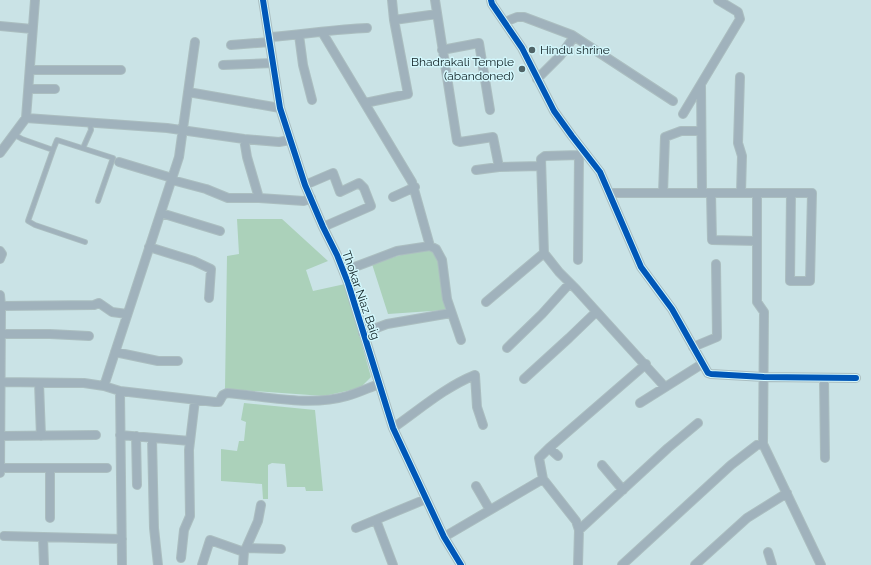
<svg xmlns="http://www.w3.org/2000/svg" width="871" height="565" viewBox="0 0 871 565" font-family="Raleway,sans-serif">
<style>
.green{fill:#abd1ba}
.lines{fill:none;stroke-linecap:round;stroke-linejoin:round}
.service-casing{stroke:#abbec0;stroke-width:6}
.minor-casing{stroke:#abbec0;stroke-width:10}
.service{stroke:#a0b2bc;stroke-width:4}
.minor{stroke:#a0b2bc;stroke-width:8}
.cycleway-casing{stroke:#d3f7fc;stroke-width:8}
.cycleway{stroke:#0057b8;stroke-width:6}
.poi-dot{fill:#506467;stroke:#d3f7fc;stroke-width:1.5}
.labels{text-anchor:middle;stroke-width:3;stroke-linejoin:round;paint-order:stroke}
.poi-label{font-size:12px;fill:#0f2023;stroke:#d3f7fc;text-anchor:start}
.street-label{font-size:12px;fill:#0f2023;stroke:#d3f7fc}
</style>
<rect width="100%" height="100%" fill="#cae3e6"/>
<path class="green" d="M237,219H282L328,261L306,270L313,291L345,284L371,377L360,388L324,396L225,389L227,256L239,254Z
M417,250L436,251L441,261L446,310L388,314L372,264Z
M244,403L315,410L323,491H306L305,487H287L285,464L272,463L268,465V499H263L262,484L221,481V449L237,451L239,441H244L246,422L241,420Z"/>
<g class="lines">
<g class="service-casing">
<path id="service" d="M15,135L22,139L53,150L28,221L35,225L85,242
M83,148L91,130L90,123
M53,150L57,140L113,158L98,201"/>
</g>
<g class="minor-casing">
<path id="minor" d="M263,0L280,108L305,185L323,227L337,255L348,283L393,428L444,537L461,565
M392,0L394,20
M435,0L457,141L460,142L493,137L499,167
M491,0L492,4L522,48L554,111L572,136L600,172L641,267L672,309L708,373L711,374L764,377L856,378
M505,22L517,17H524L572,35L673,101
M0,26L32,29
M322,32L412,182L430,246
M299,35L303,65L312,100
M269,37C302,35 334,29 367,28
M231,45L270,42
M442,50L479,43L490,110
M223,65L273,63
M30,70H121
M740,77L738,143L742,156L741,193
M537,79L560,56L574,37
M701,85L702,193
M29,89H55
M188,92L280,108
M365,103L408,94L394,20L437,14
M683,114L740,19L738,12L718,0
M26,118L167,128L244,139L279,142L290,140
M0,153L26,118L35,0
M579,155L545,156L541,159L544,253L559,272L576,289L665,387
M119,162L172,178
M476,170L499,167L541,166
M172,180L206,189L228,198H259L247,157L244,139
M305,185L333,173L340,192L359,183L364,188L371,206L323,227
M610,193H812L810,281H790L791,193
M663,193L665,137L681,131H701
M711,193L712,240L756,241
M757,193V302L764,312L763,444L821,565
M393,197L415,187
M259,198L304,201L311,198
M161,213L220,231
M149,247L194,261L211,269L209,298
M0,251L2,254L0,259
M578,260L579,155L583,153
M344,271L397,251L430,246L436,249L442,260L447,299L461,340
M0,295L1,306L0,473
M486,302L544,253
M1,306L94,305L99,303L112,312L127,314
M363,333L387,324L451,313
M1,334H50L89,336
M693,347L717,337L716,264
M507,348L542,314L570,283
M115,352L158,361H178
M824,378L825,458
M524,379L569,338L596,312
M0,382L84,383L104,386L120,391L215,402H219L223,395L227,393C265,396 309,407 347,396C358,393 368,388 379,384
M39,383L41,436
M104,386L179,157L195,42
M120,391L122,565
M640,403L702,364
M393,428C419,410 445,387 475,375L477,407L483,425
M120,435L190,441
M0,436L96,435
M136,436L137,485
M152,438L154,528L158,565
M549,448L646,364
M558,456L549,448L539,458L543,479L576,521L579,530L578,565
M602,465L623,490
M0,468H107
M50,468V518
M476,486L490,510
M376,520L393,565
M356,528L426,499
M579,530L668,448L698,423
M4,536L122,539
M43,537L44,565
M444,537L543,479
M246,548L258,521L261,505
M768,552L772,565
M181,558L184,530L190,516L189,450L195,400
M202,565L210,540L244,552
M243,565L244,552L246,548L281,549
M622,565L731,465L757,445L763,444
M695,565L747,518L787,493"/>
</g>
<use href="#service" class="service"/>
<use href="#minor" class="minor"/>
<g class="cycleway-casing">
<path id="cycleway" d="M263,0L280,108L305,185L323,227L337,255L348,283L393,428L444,537L461,565
M491,0L492,4L522,48L554,111L572,136L600,172L641,267L672,309L708,373L711,374L764,377L856,378"/>
</g>
<use href="#cycleway" class="cycleway"/>
</g>
<g class="poi-dot">
<circle cx="532" cy="50" r="4"/>
<circle cx="522" cy="69" r="4"/>
</g>
<g class="labels">
<g class="poi-label">
<text x="540" y="54">Hindu shrine</text>
<text x="514" y="66" text-anchor="end">Bhadrakali Temple<tspan x="514" dy="14">(abandoned)</tspan></text>
</g>
<g class="street-label">
<text transform="translate(361 295) rotate(71)" y="4">Thokar Niaz Baig</text>
</g>
</g>
</svg>
